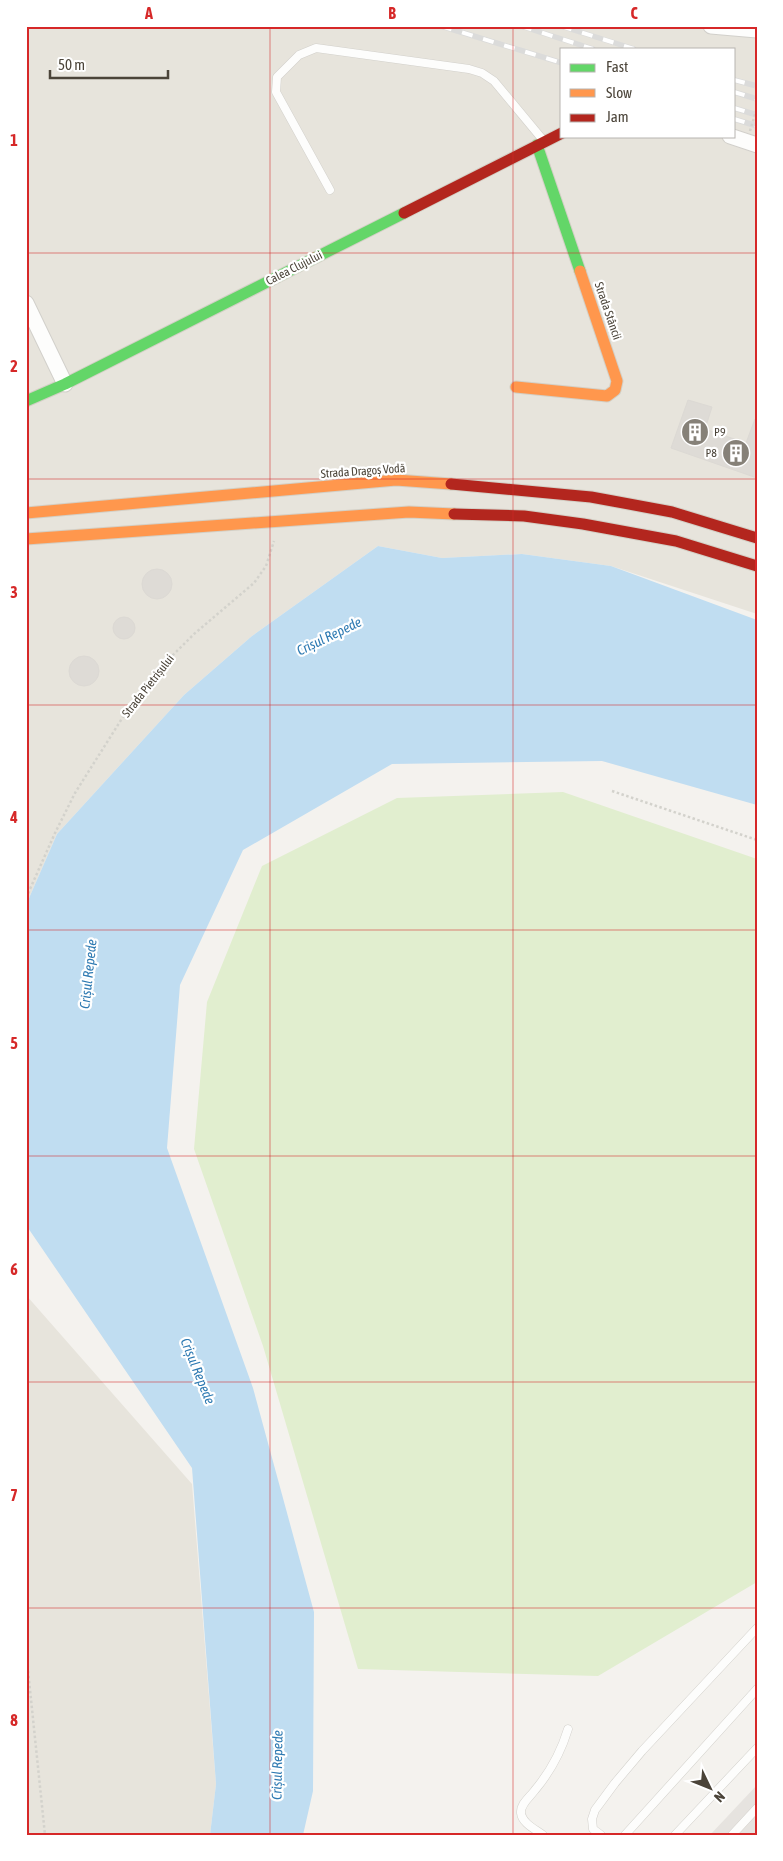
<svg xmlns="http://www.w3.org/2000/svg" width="783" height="1861" viewBox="0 0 783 1861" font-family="'Asap Condensed',sans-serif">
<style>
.residential{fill:#e7e4dc;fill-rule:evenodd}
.green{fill:#e1eecf}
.parking{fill:#e6e3df}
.water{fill:#c0ddf1}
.building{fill:#dedbd6;stroke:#dcd9d4}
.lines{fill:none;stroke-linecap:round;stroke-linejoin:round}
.lane-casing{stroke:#d2d0cb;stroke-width:9}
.street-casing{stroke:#d2d0cb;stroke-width:17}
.fast-casing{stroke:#d3cfc5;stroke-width:13}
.slow-casing{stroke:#d3cfc5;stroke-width:13}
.jam-casing{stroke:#d3cfc5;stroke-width:13}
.path{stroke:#d3d2cc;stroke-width:2.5;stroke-dasharray:2.5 2.5;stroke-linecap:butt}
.lane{stroke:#fdfdfc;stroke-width:8}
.street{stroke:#fdfdfc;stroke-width:15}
.fast{stroke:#63d668;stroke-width:11}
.slow{stroke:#ff974d;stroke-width:11}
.jam{stroke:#b3261e;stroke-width:11}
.rail-casing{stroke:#dbdbda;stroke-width:5.5}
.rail{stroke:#fff;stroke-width:4;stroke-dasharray:11;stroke-linecap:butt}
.path-bridge{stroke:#d3d2cc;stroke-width:2.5;stroke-dasharray:2.5 2.5;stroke-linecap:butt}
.grid{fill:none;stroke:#d62828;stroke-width:1;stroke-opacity:0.55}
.labels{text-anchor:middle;stroke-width:4.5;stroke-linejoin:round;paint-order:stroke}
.street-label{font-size:12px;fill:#4b4439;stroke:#fff}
.poi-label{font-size:12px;fill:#4b4439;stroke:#fff;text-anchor:start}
.water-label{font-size:14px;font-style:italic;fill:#2e7ab2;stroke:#fff}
.neatline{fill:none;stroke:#d62828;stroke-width:2}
.grid-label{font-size:16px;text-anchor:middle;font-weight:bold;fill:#d62828}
</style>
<rect width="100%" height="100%" fill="#f4f2ee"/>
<path class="residential" d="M26,26H757V614L611,566L522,554L442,558L378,546L252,636L184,695L57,834L26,905ZM562,49H734V136H562Z
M26,1295L192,1484L216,1784L210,1835H26Z"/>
<path class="green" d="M563,792L757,859V1582L598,1676L358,1669L263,1346L194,1149L207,1002L262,866L397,798Z"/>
<path class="parking" d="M757,1785V1835H710Z"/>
<path class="water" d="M378,546L442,558L522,554L611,566L757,620V805L602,761L392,764L243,850L180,985L167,1148L253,1388L314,1612L313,1791L303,1835H210L216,1784L192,1468L26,1225V905L57,834L184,695L252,636Z"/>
<path class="building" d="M688,400L712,407L705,429L746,443L755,419H757V478L671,448Z
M142 584a15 15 0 1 1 30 0a15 15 0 1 1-30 0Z
M113 628a11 11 0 1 1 22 0a11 11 0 1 1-22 0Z
M69 671a15 15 0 1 1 30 0a15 15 0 1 1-30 0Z"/>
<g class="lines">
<g class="lane-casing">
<path id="lane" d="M330,190L276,92L277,77L299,55L316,48L469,69L482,73L494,81L543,140
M543,1835C535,1829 522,1823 521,1813C520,1804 530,1797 535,1790C551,1771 561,1752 568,1729
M601,1835L593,1829L592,1819L595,1810L615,1783L642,1751L757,1628
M625,1835L757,1689
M675,1835L757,1748
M732,1835L757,1808"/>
</g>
<g class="street-casing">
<path id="street" d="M711,26L757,30
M730,136L757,145
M26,303L65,384"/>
</g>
<g class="fast-casing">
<path id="fast" d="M537,145L580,271
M26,401L65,384L404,213"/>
</g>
<g class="slow-casing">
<path id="slow" d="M516,387L607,396L615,390L617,381L580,271
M26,513L396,480L451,484
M26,539L409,512L454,514"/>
</g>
<g class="jam-casing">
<path id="jam" d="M404,213L562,133
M451,484L591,497L672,512L757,538
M454,514L524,516L583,524L676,541L757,566"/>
</g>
<path class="path" d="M612,791L757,840
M26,898L55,833L75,793L133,701L169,659L194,634L254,583L266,566L274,541
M26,1651L45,1835"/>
<use href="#lane" class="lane"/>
<use href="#street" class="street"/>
<use href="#fast" class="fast"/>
<use href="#slow" class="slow"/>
<use href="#jam" class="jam"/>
<g class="rail-casing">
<path id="rail" d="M441,26L562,63
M521,26L593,49
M561,26L634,49
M734,80L757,86
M734,92L757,99
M734,108L757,115
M734,119L757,126"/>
</g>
<use href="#rail" class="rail"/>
<path class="path-bridge" d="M750,131L757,108"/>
</g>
<path class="grid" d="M270,26V1835M513,26V1835M26,253H757M26,479H757M26,705H757M26,930H757M26,1156H757M26,1382H757M26,1608H757"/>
<defs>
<g id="building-disc" transform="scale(1.4375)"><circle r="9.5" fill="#868178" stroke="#fff"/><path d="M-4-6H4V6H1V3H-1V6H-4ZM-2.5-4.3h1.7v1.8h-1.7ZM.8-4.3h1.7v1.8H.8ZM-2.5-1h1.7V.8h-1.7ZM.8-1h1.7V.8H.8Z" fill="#fff"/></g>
</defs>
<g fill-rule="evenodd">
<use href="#building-disc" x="695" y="432"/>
<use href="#building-disc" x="736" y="453"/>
</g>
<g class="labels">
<g class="street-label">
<text transform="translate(294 268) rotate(-27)" y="4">Calea Clujului</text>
<text transform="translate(608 311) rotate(71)" y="4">Strada Stâncii</text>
<text transform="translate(363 471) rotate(-4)" y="4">Strada Dragoș Vodă</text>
<text transform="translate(148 686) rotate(-52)" y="4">Strada Pietrișului</text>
</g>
<g class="poi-label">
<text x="714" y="436">P9</text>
<text x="717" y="457" text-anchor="end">P8</text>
</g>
<g class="water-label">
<text transform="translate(329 636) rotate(-26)" y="5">Crișul Repede</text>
<text transform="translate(88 974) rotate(-84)" y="5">Crișul Repede</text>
<text transform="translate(198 1371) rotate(68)" y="5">Crișul Repede</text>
<text transform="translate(277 1765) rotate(-89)" y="5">Crișul Repede</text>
</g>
</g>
<rect width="783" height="1861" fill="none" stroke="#ffffff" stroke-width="55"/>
<rect x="560" y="48" width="175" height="90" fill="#ffffff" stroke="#b7b4b0"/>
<rect x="570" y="64" width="25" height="8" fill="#63d668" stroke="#b7b4b0"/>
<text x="606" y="72" font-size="15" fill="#4b4439">Fast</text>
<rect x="570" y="89" width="25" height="8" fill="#ff974d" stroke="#b7b4b0"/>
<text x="606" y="98" font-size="15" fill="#4b4439">Slow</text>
<rect x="570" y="114" width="25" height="8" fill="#b3261e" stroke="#b7b4b0"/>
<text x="606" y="122" font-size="15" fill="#4b4439">Jam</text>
<g transform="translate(710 1788) rotate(133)" stroke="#ffffff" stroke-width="4" paint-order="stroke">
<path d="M0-4L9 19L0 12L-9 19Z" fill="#4b4439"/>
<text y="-8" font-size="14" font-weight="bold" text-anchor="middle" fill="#4b4439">N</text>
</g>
<path d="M50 70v8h118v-8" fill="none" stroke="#4b4439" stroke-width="2.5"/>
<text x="58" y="70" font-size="15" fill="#4b4439" stroke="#ffffff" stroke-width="4" paint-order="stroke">50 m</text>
<rect x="28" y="28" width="728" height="1806" class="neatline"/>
<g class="grid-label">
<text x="149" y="19">A</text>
<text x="392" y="19">B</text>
<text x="634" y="19">C</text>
<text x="14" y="146">1</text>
<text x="14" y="372">2</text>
<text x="14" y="598">3</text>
<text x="14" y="823">4</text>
<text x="14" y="1049">5</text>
<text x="14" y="1275">6</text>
<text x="14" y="1501">7</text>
<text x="14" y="1726">8</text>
</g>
</svg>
